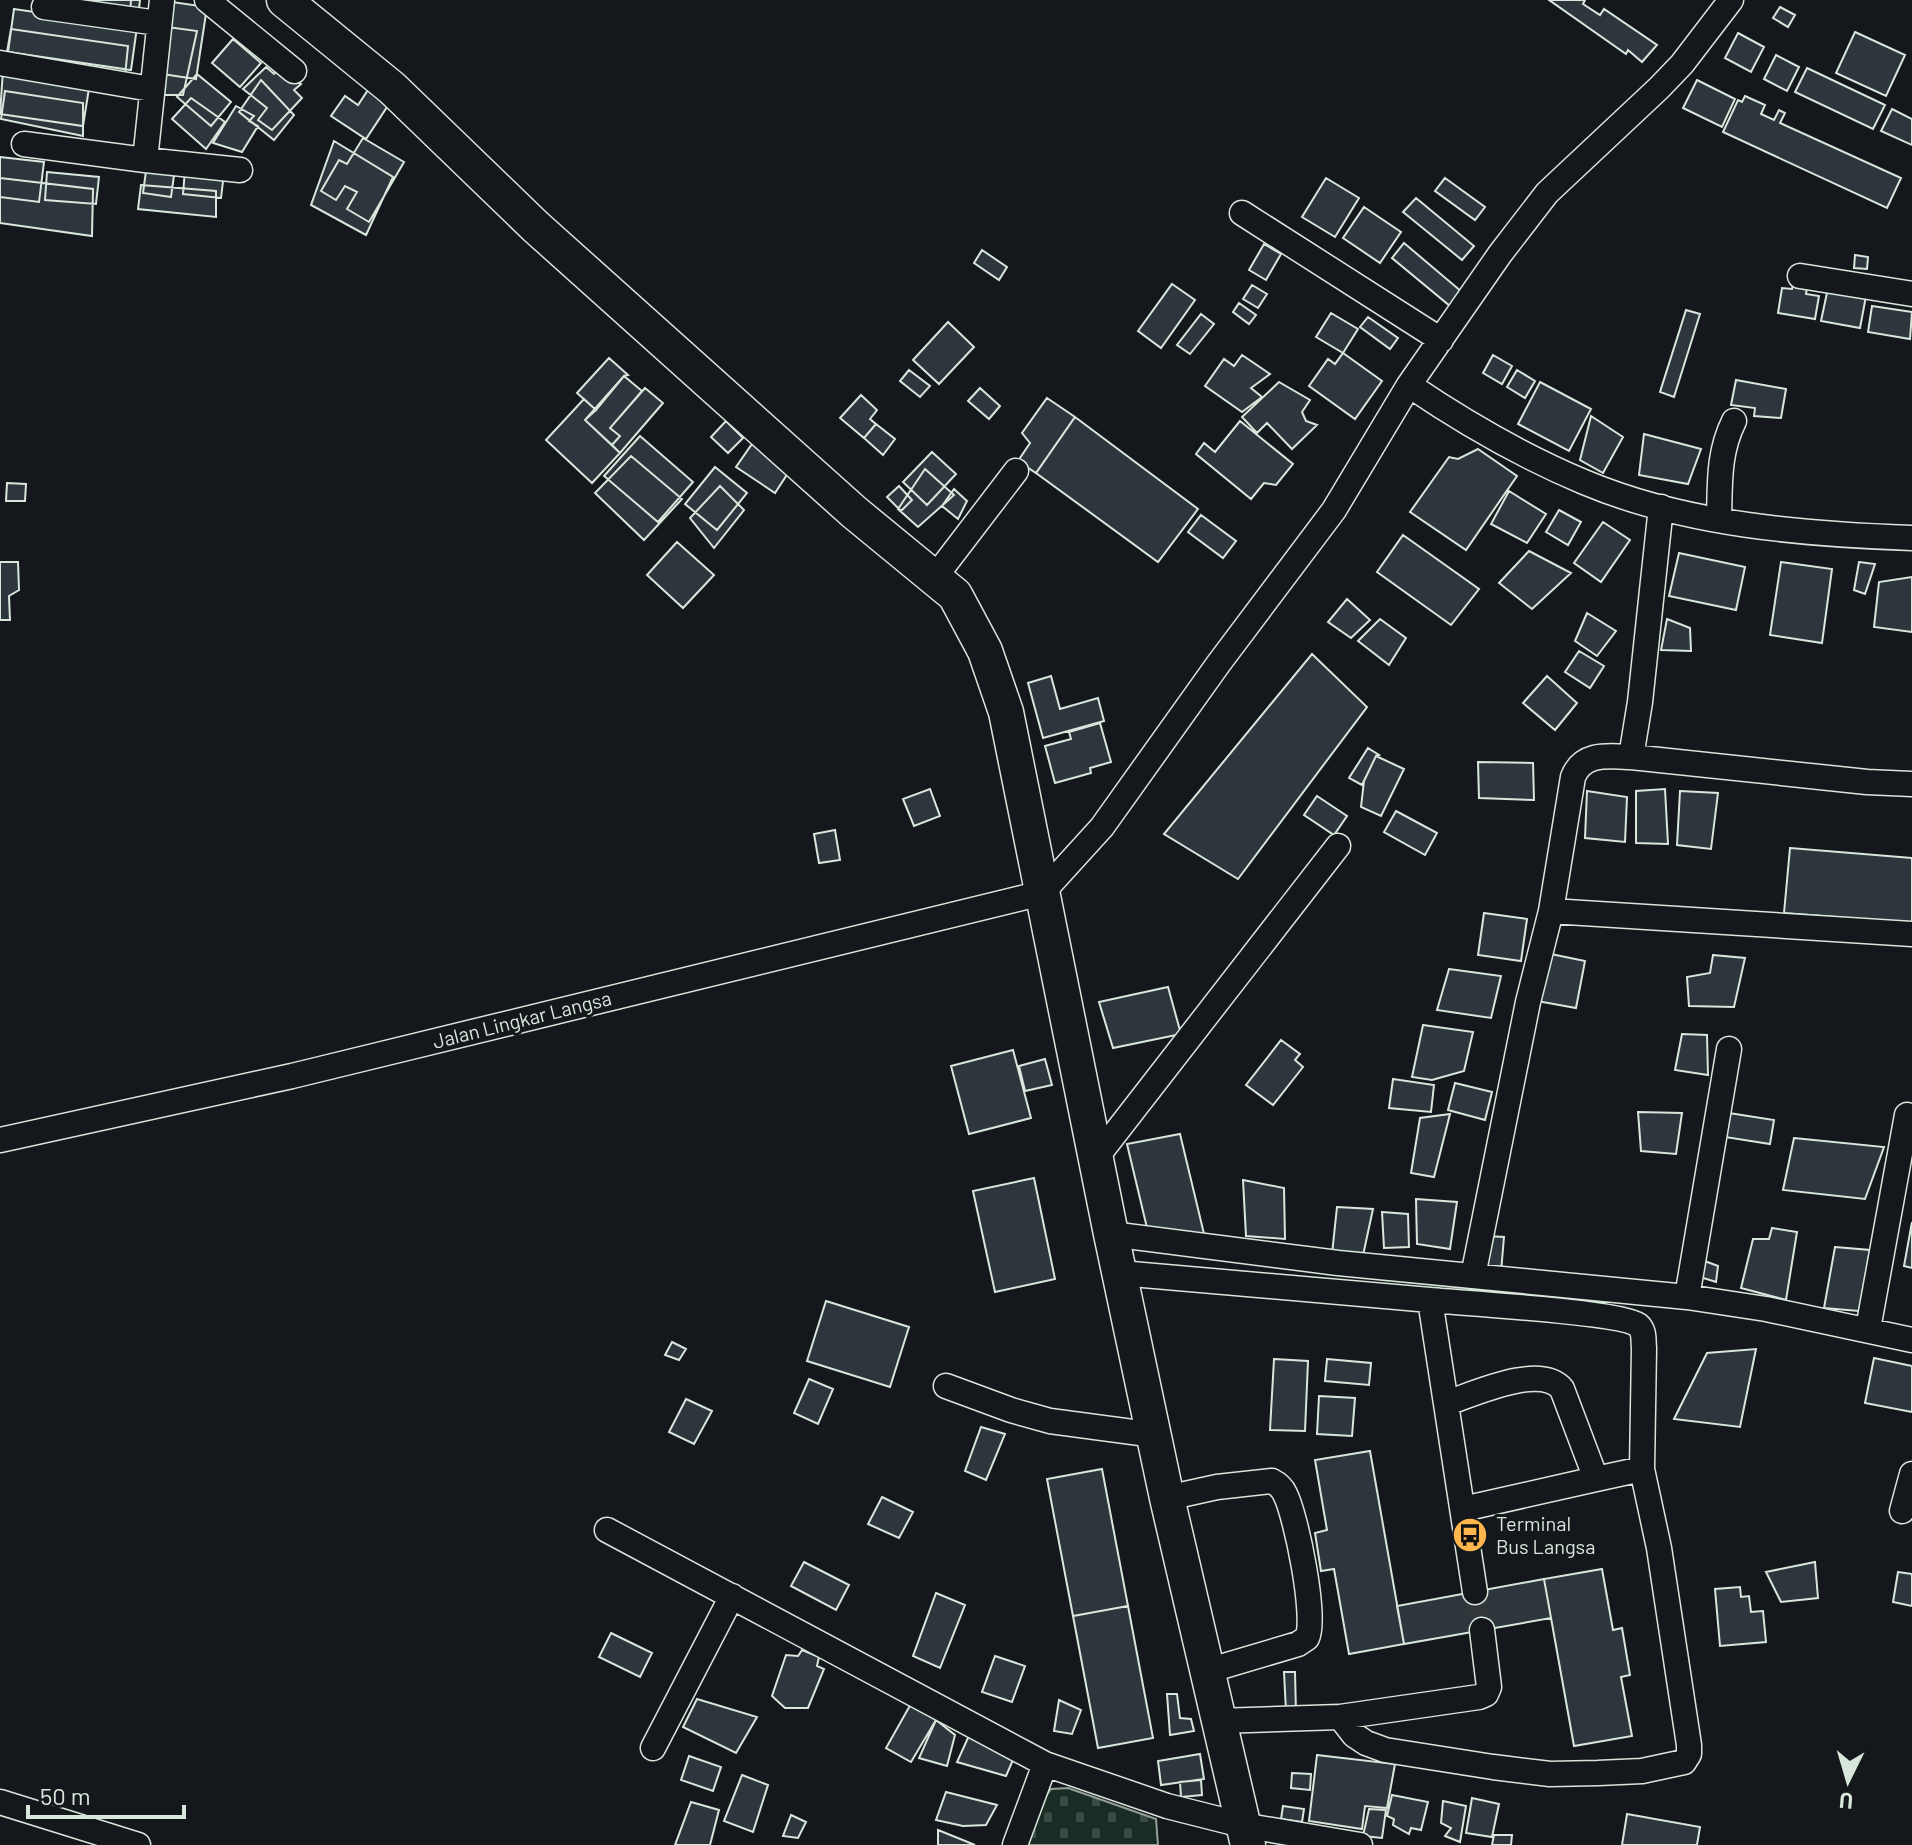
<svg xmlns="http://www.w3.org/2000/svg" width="1912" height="1845" viewBox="0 0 1912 1845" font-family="Barlow,sans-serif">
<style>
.cemetery{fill:url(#cemetery-stones);stroke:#939e99;stroke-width:2}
.building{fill:#2c363c;stroke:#d8e6dc;stroke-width:2}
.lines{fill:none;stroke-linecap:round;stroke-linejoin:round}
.minor-tunnel{stroke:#313739;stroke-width:24;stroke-dasharray:24 12;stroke-linecap:butt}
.minor-casing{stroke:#d8e6dc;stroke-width:27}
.highway-casing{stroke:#d8e6dc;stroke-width:37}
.minor{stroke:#14181c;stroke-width:24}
.highway{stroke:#14181c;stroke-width:34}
.labels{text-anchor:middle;stroke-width:6;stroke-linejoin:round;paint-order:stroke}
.street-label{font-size:20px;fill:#d8e6dc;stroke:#14181c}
.poi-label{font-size:20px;fill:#d8e6dc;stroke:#14181c;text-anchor:start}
</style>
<defs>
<pattern id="cemetery-stones" width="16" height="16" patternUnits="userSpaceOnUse" patternTransform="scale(2)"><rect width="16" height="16" fill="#1a2d24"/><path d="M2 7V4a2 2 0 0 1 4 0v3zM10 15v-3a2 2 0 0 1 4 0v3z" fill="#3b4b43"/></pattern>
</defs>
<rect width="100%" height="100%" fill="#14181c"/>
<path class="cemetery" d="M1068,1788L1156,1819L1158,1845H1026L1043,1800L1051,1789Z"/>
<path class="building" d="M38,0H131L130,13Z
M72,0H140L139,9Z
M1549,0H1585L1583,4L1600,15L1604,9L1657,45L1642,62L1628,50L1626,54Z
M172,2L207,7L196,79L162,74Z
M1780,7L1795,15L1788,27L1773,18Z
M14,9L137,27L131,70L8,52Z
M160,26L197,31L183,95H157Z
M11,29L128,46L125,76L6,58Z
M1855,32L1905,55L1886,96L1836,73Z
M1738,33L1764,47L1751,72L1725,58Z
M233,39L261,63L240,87L212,63Z
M1776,55L1799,67L1787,91L1764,79Z
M266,67L274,74L279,69L301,84L294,90L302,98L272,130L258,120L267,108L243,89Z
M1807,68L1885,105L1873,129L1795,92Z
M3,70L90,82L83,126L0,114Z
M197,74L231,102L211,126L177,97Z
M261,80L294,115L274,140L239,112Z
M1697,80L1735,99L1722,127L1683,108Z
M368,90L389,104L366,139L331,116L345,96L358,105Z
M5,91L83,103V136L1,119Z
M1745,96L1765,105L1761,114L1774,120L1779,110L1785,113L1780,123L1901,178L1887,208L1723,132L1738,100L1742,102Z
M191,98L225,122L206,149L172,119Z
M236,106L254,116L249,121L258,126L242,152L213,143Z
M1892,109L1912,119V145L1881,131Z
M363,138L404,162L369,222L347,209L357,192L345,186L336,200L321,191L339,160L347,164Z
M334,141L393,177L366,235L311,205Z
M0,157L44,162L39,202L0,197Z
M147,164L175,168L171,197L143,193Z
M185,170L224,173L221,198L183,194Z
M47,172L99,177L96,204L45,200Z
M0,178L93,189L92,236L0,223Z
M1326,178L1359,198L1335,237L1302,217Z
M1445,178L1485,207L1475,220L1435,191Z
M141,185L216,191V217L138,209Z
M1416,198L1474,246L1462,260L1403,212Z
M1364,207L1401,232L1380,263L1343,238Z
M1404,243L1462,292L1450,306L1392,258Z
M1264,244L1281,254L1266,280L1249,270Z
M982,250L1007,267L999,280L974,263Z
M1855,255L1868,257L1867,269L1854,268Z
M1794,280L1808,282L1806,294L1819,296L1815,319L1778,313L1782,288L1792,289Z
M1172,284L1195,300L1161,348L1138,331Z
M1252,285L1267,294L1258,308L1243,299Z
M1828,288L1866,296L1860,328L1821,321Z
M1239,303L1256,315L1249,324L1233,312Z
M1872,306L1912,312L1910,339L1868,332Z
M1686,310L1700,314L1674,397L1660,392Z
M1331,313L1358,329L1343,353L1316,337Z
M1201,314L1214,324L1190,354L1177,345Z
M1368,317L1398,338L1390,349L1360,327Z
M948,322L974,347L939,384L913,360Z
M1343,353L1382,381L1355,419L1309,386L1328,359L1335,364Z
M1242,355L1270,374L1251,388L1262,397L1242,412L1205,386L1224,359L1234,366Z
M1493,355L1512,366L1502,384L1483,373Z
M609,358L628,375L624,376L596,410L577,393Z
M909,370L930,386L920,397L900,381Z
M1517,370L1535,381L1525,398L1507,387Z
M624,376L642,391L610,428L620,436L612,445L585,420Z
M1736,380L1786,389L1781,418L1754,416L1755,408L1731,405Z
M1279,382L1310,400L1302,412L1306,421L1317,425L1292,449L1267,423L1257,433L1242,417Z
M1540,382L1591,409L1569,451L1518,424Z
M645,388L663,403L620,453L612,445L620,436L610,428Z
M980,388L1000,406L989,419L968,401Z
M861,395L877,410L870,419L876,424L864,438L840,418Z
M1047,398L1075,417L1036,473L1018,461L1030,443L1022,433Z
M584,399L596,410L585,420L620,453L592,483L546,440Z
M1591,416L1623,437L1603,473L1580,460Z
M1075,417L1198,509L1158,562L1036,473Z
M726,421L743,438L728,453L711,437Z
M1240,421L1293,464L1276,485L1264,483L1251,499L1196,454L1204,443L1215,452Z
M876,424L895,439L883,455L864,438Z
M1644,434L1701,449L1688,484L1639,475Z
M640,436L693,482L658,522L604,476Z
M752,444L790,470L775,493L736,467Z
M1478,449L1517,476L1466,550L1410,512L1449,457L1458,459Z
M932,452L956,474L927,505L903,482Z
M631,456L682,499L644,540L595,493Z
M715,467L747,493L717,530L685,504Z
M925,469L954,495L918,527L898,509Z
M7,483L26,484L25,501H6Z
M720,486L744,510L714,548L690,518Z
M899,486L912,500L901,511L887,497Z
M954,489L967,501L958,519L942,506Z
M1509,491L1546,514L1527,543L1491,524Z
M1559,510L1581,522L1568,545L1546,532Z
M1201,515L1236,541L1223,558L1188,532Z
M1603,522L1630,540L1601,582L1574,563Z
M1403,535L1479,589L1451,625L1377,572Z
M677,542L714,575L683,608L647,575Z
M1529,551L1571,573L1532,609L1499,583Z
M1679,553L1745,567L1736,610L1669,596Z
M0,562H18L19,590L9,596L10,620H0Z
M1781,562L1832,569L1822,643L1770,635Z
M1859,562L1875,564L1865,594L1854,590Z
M1912,577V632L1874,627L1879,582Z
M1347,599L1370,620L1351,638L1328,622Z
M1587,613L1616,631L1597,656L1575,641Z
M1380,619L1406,638L1389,665L1358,641Z
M1667,619L1690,628L1691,651L1661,650Z
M1579,651L1604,666L1590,688L1565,672Z
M1312,654L1367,707L1238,879L1164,834Z
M1051,676L1060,709L1098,698L1104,721L1043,738L1028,683Z
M1547,676L1577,703L1555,730L1523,703Z
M1100,723L1111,762L1090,768L1091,773L1055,783L1045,746L1071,739L1069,732Z
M1368,748L1379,755L1376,756L1362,785L1349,778Z
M1376,756L1404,769L1381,816L1361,807L1364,781Z
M1478,762L1533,763L1534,800L1479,798Z
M930,789L940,816L914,826L903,799Z
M1665,789L1668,844L1636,843V791Z
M1587,791L1627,797L1625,842L1585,838Z
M1680,791L1718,793L1711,849L1677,845Z
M1317,796L1347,816L1334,835L1304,815Z
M1396,811L1437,833L1425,855L1384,832Z
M835,830L840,860L819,863L814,834Z
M1790,848L1912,858V923L1784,913Z
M1484,913L1527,919L1521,961L1478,955Z
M1546,953L1585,961L1576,1008L1537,1001Z
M1713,955L1745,958L1734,1007L1689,1006L1687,977L1710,973Z
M1449,969L1501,976L1491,1018L1437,1010Z
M1168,987L1181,1034L1113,1048L1099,1002Z
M1423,1025L1473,1032L1464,1071L1432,1080L1412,1077Z
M1682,1034L1707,1035L1708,1075L1675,1070Z
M1281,1040L1300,1054L1295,1060L1303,1067L1273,1105L1246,1085Z
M1013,1050L1031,1118L969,1134L951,1066Z
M1045,1059L1052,1085L1025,1091L1019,1066Z
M1393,1079L1434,1085L1431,1112L1389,1108Z
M1455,1083L1492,1092L1485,1120L1448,1110Z
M1638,1112L1682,1113L1676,1154L1641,1151Z
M1729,1113L1774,1120L1770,1144L1725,1137Z
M1450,1114L1434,1177L1411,1173L1420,1118Z
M1180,1134L1205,1238L1147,1228L1127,1144Z
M1794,1138L1884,1147L1865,1199L1783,1190Z
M1034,1178L1055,1279L995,1292L973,1191Z
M1243,1180L1284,1188L1285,1239L1246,1236Z
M1416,1199L1457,1202L1450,1249L1417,1244Z
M1337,1207L1373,1209L1362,1260L1332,1254Z
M1382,1212L1408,1214L1409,1247L1384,1248Z
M1912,1222V1268L1904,1266Z
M1772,1228L1797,1232L1786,1300L1741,1288L1753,1239H1769Z
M1487,1236L1504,1237L1501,1272L1483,1266Z
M1835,1247L1870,1250L1859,1311L1824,1308Z
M1702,1260L1718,1266L1716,1282L1697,1276Z
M826,1301L909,1327L890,1387L807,1361Z
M672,1342L686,1349L679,1360L665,1355Z
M1756,1349L1740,1427L1674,1419L1707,1353Z
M1874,1358L1912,1366V1412L1865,1403Z
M1274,1359L1308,1361L1305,1431L1270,1430Z
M1327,1359L1371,1363L1369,1385L1325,1381Z
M809,1379L833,1389L818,1424L794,1413Z
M1319,1396L1355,1398L1352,1436L1317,1434Z
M686,1399L712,1411L694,1444L669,1432Z
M981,1427L1005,1434L986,1480L965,1471Z
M1370,1451L1404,1644L1349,1654L1334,1569L1321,1571L1315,1533L1327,1530L1315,1460Z
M1102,1469L1128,1606L1073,1616L1047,1479Z
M882,1497L913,1512L899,1538L868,1524Z
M804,1562L849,1585L836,1610L791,1586Z
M1815,1562L1818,1598L1781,1602L1766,1572Z
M1602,1569L1613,1630L1622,1628L1630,1675L1621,1677L1632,1736L1574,1746L1544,1579Z
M1898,1572L1912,1574V1606L1893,1602Z
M1544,1579L1551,1618L1404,1644L1397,1606Z
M1740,1587L1741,1597L1749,1596L1751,1612L1763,1611L1766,1642L1720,1646L1715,1589Z
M936,1593L965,1605L940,1668L913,1656Z
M1128,1606L1153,1738L1098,1748L1073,1616Z
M611,1633L652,1653L640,1677L599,1657Z
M802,1650L819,1657L817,1666L824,1669L808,1708H785L772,1696L786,1655L798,1656Z
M995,1656L1025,1666L1012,1702L982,1692Z
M1284,1672H1295L1296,1713L1286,1711Z
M1167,1694H1177L1180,1718L1191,1719L1194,1731L1170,1735Z
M697,1699L757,1717L736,1753L683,1727Z
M1059,1700L1081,1710L1072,1734L1054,1731Z
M912,1702L936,1720L911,1762L886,1748Z
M936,1720L955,1735L947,1766L919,1758Z
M972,1729L1016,1753L1006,1776L957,1762Z
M1200,1754L1204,1779L1161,1785L1158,1761Z
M1317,1755L1395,1764L1387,1808L1365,1806L1362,1829L1309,1821Z
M689,1756L721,1767L713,1791L681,1780Z
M1292,1773L1311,1774L1310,1790L1291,1788Z
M742,1775L768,1785L753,1832L724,1821Z
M1201,1780L1202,1795L1181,1797L1180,1782Z
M946,1792L997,1805L986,1825L963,1826L936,1820Z
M1392,1795L1428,1802L1421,1830L1411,1828L1409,1834L1393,1825L1394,1819L1387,1816Z
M1472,1798L1499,1804L1492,1837L1466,1833Z
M1443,1801L1466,1806L1460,1842L1445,1836L1451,1828L1441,1823Z
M691,1802L719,1810L710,1845H675Z
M1283,1806L1304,1809L1302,1822L1281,1819Z
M1369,1809L1386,1810L1382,1838L1363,1836Z
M1627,1814L1700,1827L1697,1845H1622Z
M791,1815L806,1822L798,1838L783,1836Z
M938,1830L975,1845H938Z
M1494,1835H1512L1511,1845H1492Z"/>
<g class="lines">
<path class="minor-tunnel" d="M1475,1592L1482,1630"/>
<g class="minor-casing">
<path id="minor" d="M207,0L294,71
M44,7L158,23
M0,63L151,89
M24,144L145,160L162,0
M145,160L240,170
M1242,213L1441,340
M1800,276L1912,294
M1409,385C1465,423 1522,456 1584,482C1686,525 1803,534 1912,538
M1719,519C1720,484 1718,453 1734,421
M935,577L1016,471
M1631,757L1867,782L1912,784
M1551,911L1912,934
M0,1140L292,1076L1042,893L1102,827L1219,663L1334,510L1409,385L1500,254L1547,193L1659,88L1682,64L1731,0
M1096,1158L1338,846
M1111,1234L1338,1263L1687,1297L1766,1309L1912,1340
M1120,1273L1430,1300L1475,1592
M1473,1276L1528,1002L1551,911L1573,777C1583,752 1608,756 1631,757L1640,702L1661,507
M1687,1297L1729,1049
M1430,1300C1461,1303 1621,1312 1638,1325C1645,1331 1643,1340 1644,1348L1642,1469
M1868,1329L1907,1115
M946,1386L1011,1410L1050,1421L1155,1435
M1447,1403C1474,1394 1540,1363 1562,1389L1596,1479L1463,1509
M1167,1498L1217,1487L1272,1481C1278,1484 1282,1487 1285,1494C1296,1515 1317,1618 1307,1638L1298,1644L1207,1671
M1902,1511L1912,1474
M607,1530L1045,1764L1167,1806L1242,1825L1360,1845
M1340,1717L1354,1735L1366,1743L1385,1750L1493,1767L1550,1774L1598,1773L1642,1771L1684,1762L1689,1754V1745L1659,1548L1642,1469L1596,1479
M1218,1721L1340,1717L1479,1697L1486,1694L1489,1687L1482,1630
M653,1748L732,1596
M0,1802L138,1845
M1015,1845L1045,1764"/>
</g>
<g class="highway-casing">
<path id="highway" d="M284,0L392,88L536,227L854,512L955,595L985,651L1006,712L1111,1234L1167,1498L1248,1845"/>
</g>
<use href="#minor" class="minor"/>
<use href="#highway" class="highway"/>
</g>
<defs>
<g id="bus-disc" transform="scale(1.8)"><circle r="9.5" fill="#ffb74d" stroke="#14181c"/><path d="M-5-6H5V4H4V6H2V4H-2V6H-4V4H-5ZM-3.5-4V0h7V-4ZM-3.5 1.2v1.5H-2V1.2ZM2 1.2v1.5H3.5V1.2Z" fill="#111"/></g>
</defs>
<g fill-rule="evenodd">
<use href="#bus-disc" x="1470" y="1535"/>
</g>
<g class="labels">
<g class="street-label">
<text transform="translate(522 1020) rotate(-14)" y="7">Jalan Lingkar Langsa</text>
</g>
<g class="poi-label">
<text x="1496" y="1531">Terminal<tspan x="1496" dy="23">Bus Langsa</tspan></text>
</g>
</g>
<g transform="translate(1848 1781) rotate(185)" stroke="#14181c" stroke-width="6" paint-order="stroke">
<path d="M0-6L14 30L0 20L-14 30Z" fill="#d8e6dc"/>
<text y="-12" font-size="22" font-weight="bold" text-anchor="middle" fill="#d8e6dc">U</text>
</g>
<path d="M28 1805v12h156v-12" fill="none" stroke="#d8e6dc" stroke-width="4"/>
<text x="40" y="1805" font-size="24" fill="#d8e6dc" stroke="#14181c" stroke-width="6" paint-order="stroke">50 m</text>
</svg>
